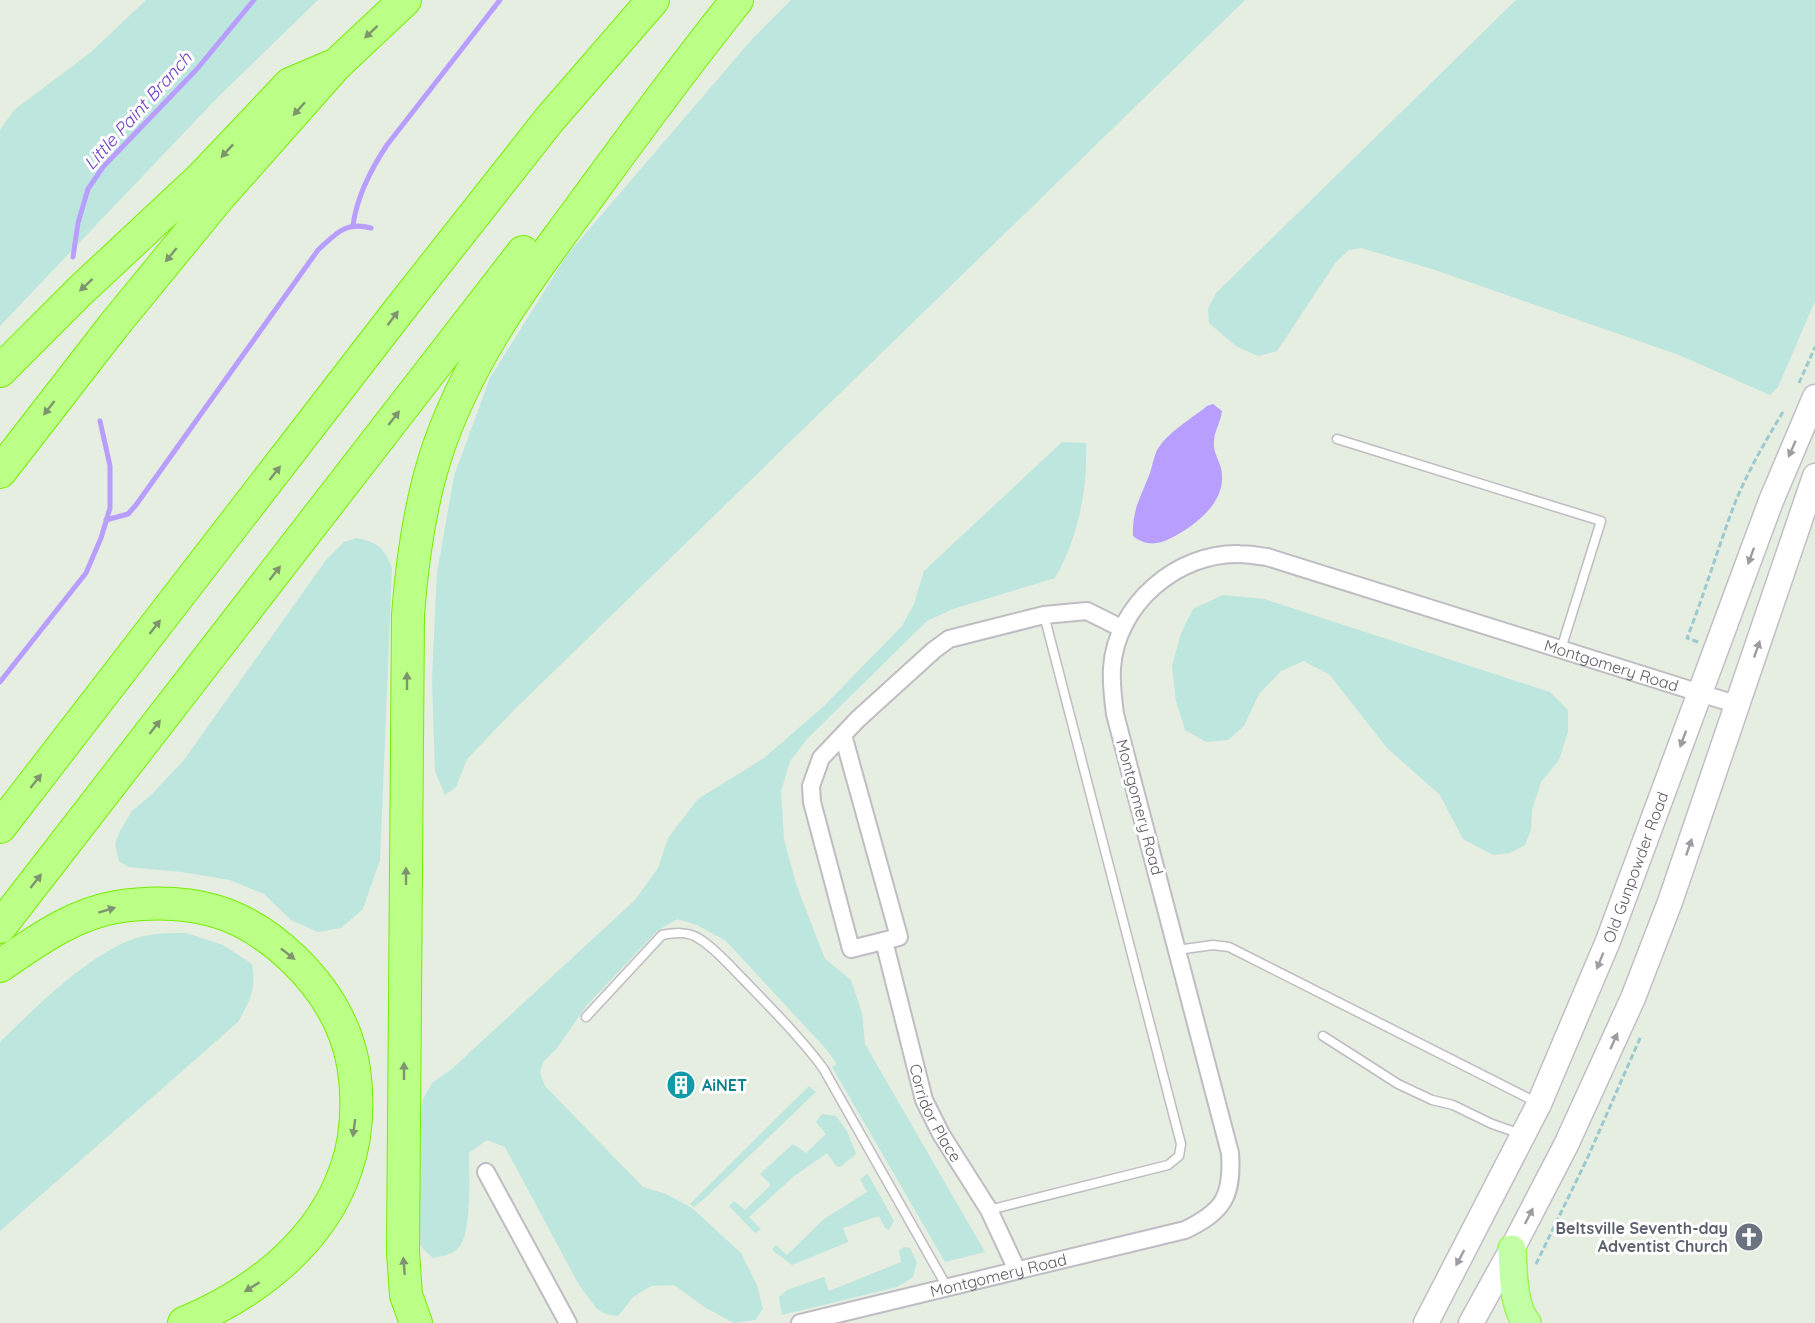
<svg xmlns="http://www.w3.org/2000/svg" width="1815" height="1323" viewBox="0 0 1815 1323" font-family="Quicksand,sans-serif">
<style>
.green{fill:#bde6de}
.water{fill:#b89fff}
.lines{fill:none;stroke-linecap:round;stroke-linejoin:round}
.stream{stroke:#b89fff;stroke-width:5}
.lane-casing{stroke:#bfbcc3;stroke-width:11}
.street-casing{stroke:#bfbcc3;stroke-width:20}
.secondary-casing{stroke:#c2bec7;stroke-width:27}
.primary-casing{stroke:#9df454;stroke-width:30}
.highway-casing{stroke:#76ee00;stroke-width:34}
.path{stroke:#9bc9cf;stroke-width:3;stroke-dasharray:6 3;stroke-linecap:butt}
.lane{stroke:#fff;stroke-width:8}
.street{stroke:#fff;stroke-width:16}
.secondary{stroke:#fff;stroke-width:24}
.primary{stroke:#c3ffa4;stroke-width:27}
.highway{stroke:#bbff87;stroke-width:32}
.oneway{fill:#7e946f}
.oneway2{fill:#9e9ca1}
.labels{text-anchor:middle;stroke-width:6;stroke-linejoin:round;paint-order:stroke}
.street-label{font-size:16px;fill:#5d5a62;stroke:#fff}
.culture-label{font-size:16px;font-weight:bold;fill:#0d838f;stroke:#fff;text-anchor:start}
.worship-label{font-size:16px;font-weight:bold;fill:#5b616d;stroke:#fff;text-anchor:end}
.water-label{font-size:18px;font-style:italic;fill:#6c40c4;stroke:#fff}
</style>
<rect width="100%" height="100%" fill="#e6ede1"/>
<path class="green" d="M146,0H318L218,97L0,326V130L14,110L90,53Z
M791,0H1245L514,710L467,759L456,787L445,795L435,771L432,678L437,573L454,476L490,378L567,255L753,38Z
M1516,0H1815V301L1778,387L1770,395L1679,355L1432,269L1361,248L1349,250L1336,262L1277,351L1258,356L1236,346L1209,323L1208,309L1216,293Z
M1062,442L1086,443C1088,489 1078,538 1055,578L953,609L927,621L808,738L790,761L781,792L784,839L796,884L825,959L851,980L862,1013L865,1044L985,1252L945,1262L832,1067L837,1064L826,1049L726,941L697,925L677,919L657,931L587,1005L557,1048L543,1062L540,1073L545,1086L643,1187L666,1194L692,1208L741,1253L757,1285L763,1309L755,1320L734,1323L706,1308L674,1285L651,1286L633,1297L618,1316L606,1314L597,1309L579,1285L505,1147L487,1140L469,1153C469,1174 472,1233 459,1247C452,1255 443,1256 433,1258L424,1250L415,1236L422,1101L432,1083L453,1068L635,900L658,868L668,838L698,799L764,758L823,707L902,626L914,604L924,571Z
M357,538C378,543 384,547 392,568L380,860L363,909L341,928L318,932L291,920L264,894L230,880L181,872L128,867L119,861L115,844L120,831L132,811L151,795L184,760L326,560L344,542Z
M1223,595L1264,599L1550,692L1568,710V732L1559,760L1541,782L1532,810L1531,830L1525,845L1510,853L1493,855L1463,839L1440,795L1387,748L1330,675L1304,661L1281,671L1259,694L1244,726L1228,740L1206,742L1185,730L1176,701L1172,666L1181,633L1193,609Z
M186,933L223,945L252,964C257,988 249,1002 238,1022L0,1231V1042C36,1007 99,943 149,935C161,933 174,933 186,933Z
M809,1086L816,1092L704,1199L694,1207L690,1204Z
M822,1114L836,1116L847,1131L856,1154L840,1167L836,1166L827,1153L793,1177L749,1217L761,1229L755,1233L729,1206L734,1201L745,1210L771,1185L760,1174L793,1144L806,1153L826,1134L816,1122Z
M868,1174L894,1221L889,1230L885,1228L879,1216L843,1228L848,1242L792,1265L772,1250L776,1245L787,1255L824,1219L867,1192L860,1179Z
M904,1247L910,1248L917,1262L913,1277L897,1287L782,1315L779,1297L787,1290L824,1277L829,1291L901,1262L899,1251Z"/>
<path class="water" d="M1213,404L1222,411C1221,422 1214,431 1214,442C1213,452 1219,460 1221,468C1229,501 1195,526 1171,538C1158,545 1145,546 1133,536C1132,509 1141,497 1150,473C1152,466 1154,457 1157,450C1168,432 1191,419 1207,406Z"/>
<g class="lines">
<path class="stream" d="M353,225C357,197 371,169 387,145L500,0
M73,257L78,223L88,189L103,167L197,69L254,0
M106,520L128,514L136,505L318,250C336,234 345,221 371,228
M0,682L86,573L101,538L110,508V466L100,421"/>
<g class="lane-casing">
<path id="lane" d="M1337,439L1601,521L1561,649
M1177,950L1213,945L1229,947L1538,1103
M586,1017L662,935C674,933 687,931 698,938C715,948 729,965 742,978C770,1007 799,1036 823,1068L947,1287
M1323,1036L1398,1084L1432,1100L1453,1105L1492,1124L1521,1134
M989,1210L1168,1165L1179,1156L1181,1144L1044,615"/>
</g>
<g class="street-casing">
<g id="street">
<path d="M843,735L899,937L851,949L812,802L811,786L821,758L858,719L934,650L949,639L1044,615L1087,611L1121,628"/>
<path id="s1" d="M884,941L924,1100L941,1134L989,1210L1017,1270"/>
<path d="M486,1172L568,1323"/>
<path id="s2" d="M800,1323L1185,1230C1224,1211 1233,1196 1230,1153L1115,714C1113,699 1111,684 1112,668C1116,605 1177,552 1240,554C1249,554 1258,556 1267,557L1738,705"/>
</g>
</g>
<g class="secondary-casing">
<g id="secondary">
<path id="s3" d="M1426,1323L1539,1104L1608,941L1771,501L1815,397"/>
<path d="M1471,1323L1512,1249L1566,1145L1633,998L1670,902L1815,476"/>
</g>
</g>
<g class="primary-casing">
<path id="primary" d="M1512,1249C1513,1270 1513,1307 1527,1323"/>
</g>
<g class="highway-casing">
<path id="highway" d="M0,371L81,290L201,178L290,84L330,67
M0,472L114,325L219,197L337,64L405,0
M0,827L400,309L549,120L653,0
M0,927L523,252
M0,966C35,942 73,914 116,907C148,902 184,902 215,911C270,927 325,981 345,1035C360,1074 360,1130 346,1169C321,1243 254,1294 184,1323
M416,1323L406,1295L403,1252L408,615C412,561 419,510 435,458C466,360 528,278 589,196C637,130 686,64 737,0"/>
</g>
<path class="path" d="M1799,383L1815,347
M1698,642L1687,638C1704,595 1717,551 1733,508C1746,474 1765,442 1784,410
M1536,1264L1587,1159L1641,1036"/>
<use href="#lane" class="lane"/>
<use href="#street" class="street"/>
<use href="#secondary" class="secondary"/>
<use href="#primary" class="primary"/>
<use href="#highway" class="highway"/>
</g>
<defs><path id="oneway-solid" d="M-6-.8H1V-3.2L6.5 0L1 3.2V.8H-6Z" transform="scale(1.5)"/></defs>
<g class="oneway">
<use href="#oneway-solid" transform="translate(371 32) rotate(137)"/>
<use href="#oneway-solid" transform="translate(299 109) rotate(132)"/>
<use href="#oneway-solid" transform="translate(227 151) rotate(133)"/>
<use href="#oneway-solid" transform="translate(171 255) rotate(129)"/>
<use href="#oneway-solid" transform="translate(86 285) rotate(137)"/>
<use href="#oneway-solid" transform="translate(393 318) rotate(-53)"/>
<use href="#oneway-solid" transform="translate(49 408) rotate(128)"/>
<use href="#oneway-solid" transform="translate(394 418) rotate(-52)"/>
<use href="#oneway-solid" transform="translate(275 473) rotate(-52)"/>
<use href="#oneway-solid" transform="translate(275 573) rotate(-52)"/>
<use href="#oneway-solid" transform="translate(155 627) rotate(-52)"/>
<use href="#oneway-solid" transform="translate(407 681) rotate(-90)"/>
<use href="#oneway-solid" transform="translate(155 727) rotate(-52)"/>
<use href="#oneway-solid" transform="translate(36 781) rotate(-52)"/>
<use href="#oneway-solid" transform="translate(406 876) rotate(-90)"/>
<use href="#oneway-solid" transform="translate(36 881) rotate(-52)"/>
<use href="#oneway-solid" transform="translate(107 910) rotate(-17)"/>
<use href="#oneway-solid" transform="translate(288 954) rotate(38)"/>
<use href="#oneway-solid" transform="translate(404 1071) rotate(-90)"/>
<use href="#oneway-solid" transform="translate(354 1128) rotate(98)"/>
<use href="#oneway-solid" transform="translate(404 1266) rotate(-95)"/>
<use href="#oneway-solid" transform="translate(252 1287) rotate(148)"/>
</g>
<g class="oneway2">
<use href="#oneway-solid" transform="translate(1792 449) rotate(114)"/>
<use href="#oneway-solid" transform="translate(1751 556) rotate(110)"/>
<use href="#oneway-solid" transform="translate(1757 649) rotate(-71)"/>
<use href="#oneway-solid" transform="translate(1683 739) rotate(110)"/>
<use href="#oneway-solid" transform="translate(1689 847) rotate(-71)"/>
<use href="#oneway-solid" transform="translate(1600 961) rotate(112)"/>
<use href="#oneway-solid" transform="translate(1614 1041) rotate(-66)"/>
<use href="#oneway-solid" transform="translate(1529 1216) rotate(-63)"/>
<use href="#oneway-solid" transform="translate(1460 1258) rotate(118)"/>
</g>
<defs>
<g id="building-disc" transform="scale(1.5)"><circle r="9.5" fill="#0f9aa8" stroke="#fff"/><path d="M-4-6H4V6H1V3H-1V6H-4ZM-2.5-4.3h1.7v1.8h-1.7ZM.8-4.3h1.7v1.8H.8ZM-2.5-1h1.7V.8h-1.7ZM.8-1h1.7V.8H.8Z" fill="#fff"/></g>
<g id="church-disc" transform="scale(1.5)"><circle r="9.5" fill="#6b7280" stroke="#fff"/><path d="M-1.2-6h2.4v3.5h3.3v2.4h-3.3V6h-2.4V-.1h-3.3v-2.4h3.3Z" fill="#fff"/></g>
</defs>
<g fill-rule="evenodd">
<use href="#building-disc" x="681" y="1085"/>
<use href="#church-disc" x="1749" y="1237"/>
</g>
<g class="labels">
<g class="street-label">
<text dy="6" stroke="none"><textPath href="#s2" startOffset="1570">Montgomery Road</textPath></text>
<text transform="translate(1140 807) rotate(75)" y="6">Montgomery Road</text>
<text dy="6" stroke="none"><textPath href="#s3" startOffset="502">Old Gunpowder Road</textPath></text>
<text dy="6" stroke="none"><textPath href="#s1" startOffset="180">Corridor Place</textPath></text>
<text dy="6" stroke="none"><textPath href="#s2" startOffset="204">Montgomery Road</textPath></text>
</g>
<g class="culture-label">
<text x="702" y="1091">AiNET</text>
</g>
<g class="worship-label">
<text x="1728" y="1234">Beltsville Seventh-day<tspan x="1728" dy="18">Adventist Church</tspan></text>
</g>
<g class="water-label">
<text transform="translate(138 111) rotate(-48)" y="6">Little Paint Branch</text>
</g>
</g>
</svg>
